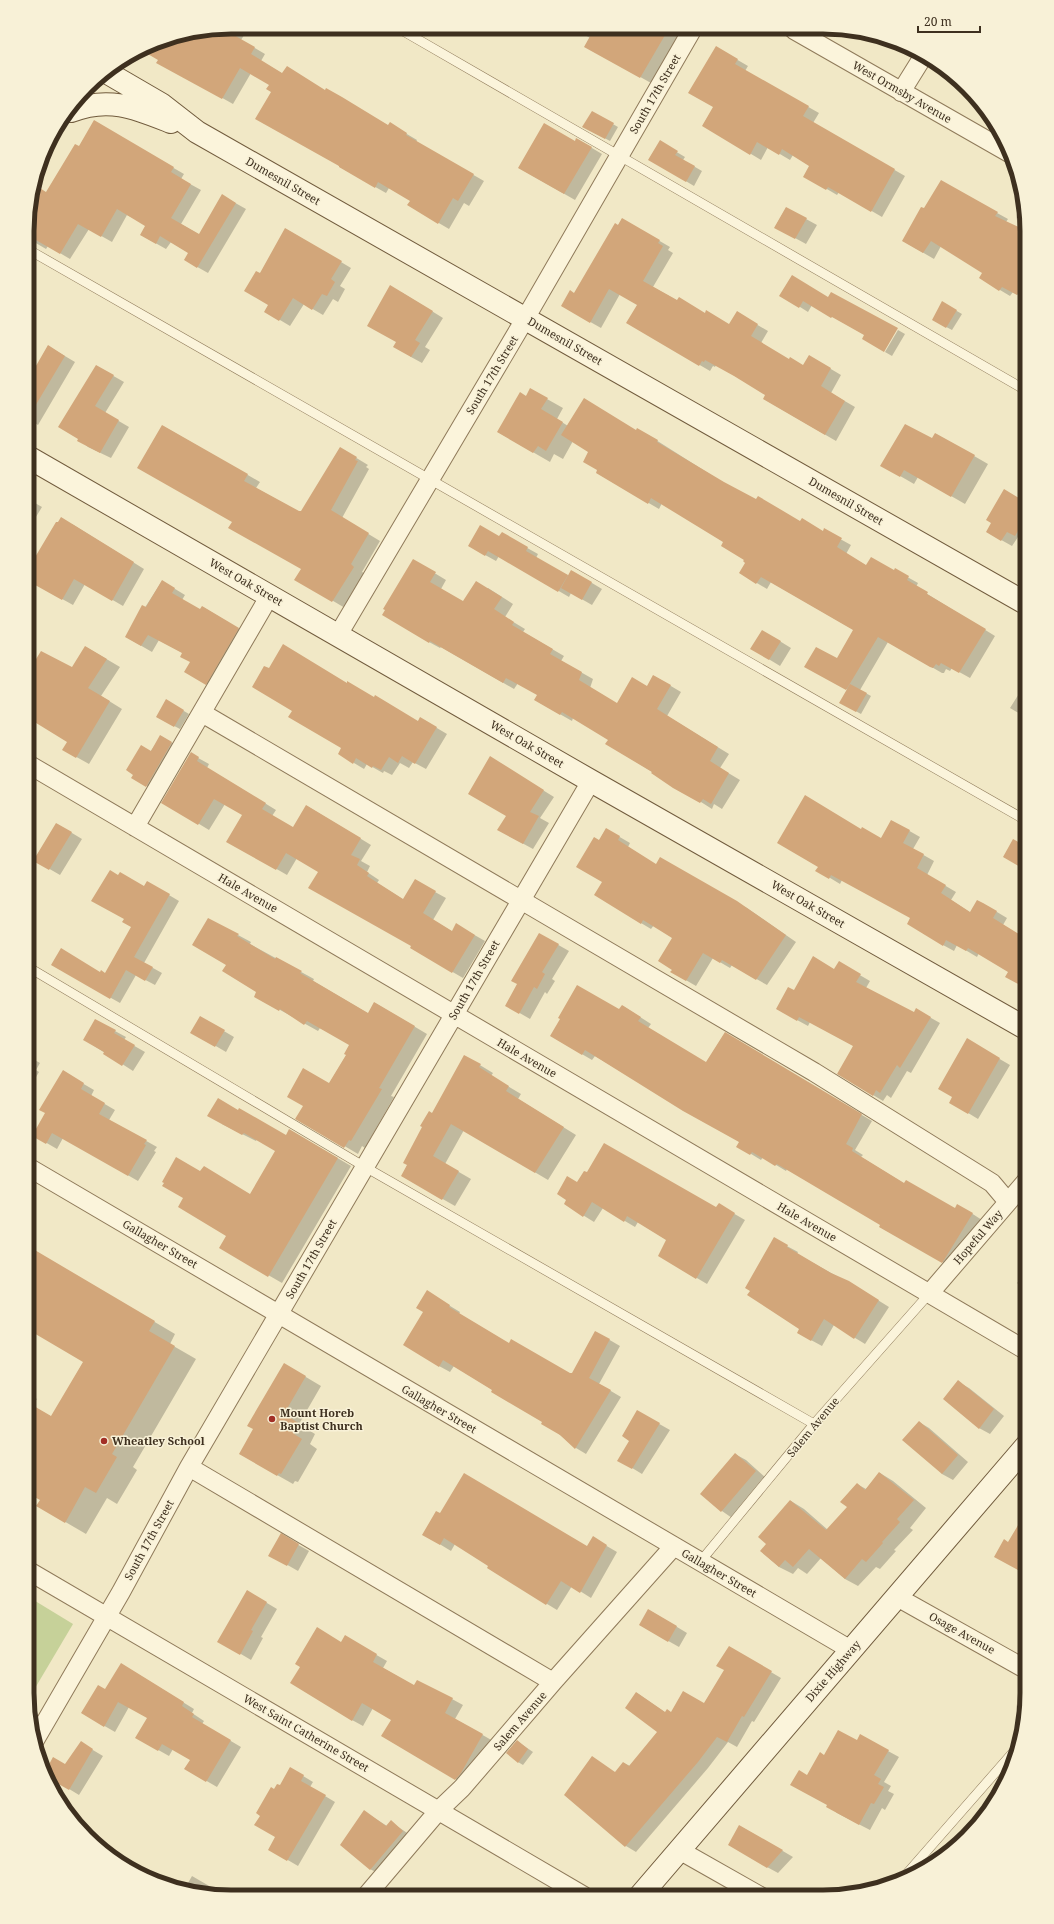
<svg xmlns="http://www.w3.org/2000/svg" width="1054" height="1924" viewBox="0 0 1054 1924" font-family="'Noto Serif',serif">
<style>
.green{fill:#c6d199}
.shadow{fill:#0003}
.building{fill:#d2a67a}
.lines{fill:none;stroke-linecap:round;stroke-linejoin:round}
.lane-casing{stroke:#8f7a5a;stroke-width:10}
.street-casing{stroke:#8f7a5a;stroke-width:20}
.secondary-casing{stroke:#715b3d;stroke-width:24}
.lane{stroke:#fbf4db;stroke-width:9}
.street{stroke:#fbf4db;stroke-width:18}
.secondary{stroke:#fbf4db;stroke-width:22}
.poi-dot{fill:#a22f26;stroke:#f8f1d7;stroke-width:1.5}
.labels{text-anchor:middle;stroke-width:3;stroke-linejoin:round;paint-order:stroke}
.street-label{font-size:11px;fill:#3e301f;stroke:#f8f1d7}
.poi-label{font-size:11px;font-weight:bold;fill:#3e301f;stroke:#f8f1d7;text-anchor:start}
.rim{fill:none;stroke:#3e301f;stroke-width:5}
</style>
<rect width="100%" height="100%" fill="#f1e8c6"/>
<path class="green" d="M27,1596L73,1624L28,1700L27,1693Z"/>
<path class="shadow" d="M231,27H245L248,29L241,40L265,54L261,61L283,74L326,91L389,126L390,124L417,140L416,142L484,181L469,206L464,203L449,229L408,205L411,200L389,188L386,193L340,167L272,92L271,85L251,73L233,104L158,62L159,60L153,42Z
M575,29L682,30L651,83L585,46L590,38Z
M717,48L748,66L745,71L819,113L813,123L905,176L882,217L839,192L837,195L805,176L810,166L793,155L790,160L768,147L761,160L703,125L714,107Z
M947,71L957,78L959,80L947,72Z
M592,112L618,127L610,141L584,127Z
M94,122L184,174L181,179L201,190L181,224L200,235L223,196L246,209L208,273L185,260L189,253L171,242L166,249L141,235L147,225L127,215L112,242L89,229L70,259L48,246L46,249L29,239V205L33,190L35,187L46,193L79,147Z
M577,139L602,154L575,200L519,168L575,142Z
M660,142L685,157L683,160L702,171L694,186L649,159Z
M941,182L1008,219L1006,222L1027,232V300L1013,292L1010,296L980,278L984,272L941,246L934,259L903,241L925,210Z
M786,208L817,225L806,244L775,227Z
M622,219L670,247L668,250L673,253L653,287L678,301L730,325L737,313L768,331L761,343L789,360L804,366L809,356L841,375L831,393L855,407L836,441L764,399L766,394L716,365L715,367L713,366L710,371L628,323L638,304L620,294L601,328L562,306L575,294Z
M286,229L351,268L340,286L345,289L338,302L333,299L323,315L304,304L290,326L265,311L269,305L260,274Z
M792,276L865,335L812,305L808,312L781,295Z
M401,292L443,318L425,347L430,350L422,363L411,357L397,342Z
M943,303L962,314L952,330L933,320Z
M898,330L905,334L892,356L885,352Z
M48,346L75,362L38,425L28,419L29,362L37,366Z
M96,366L124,382L105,413L129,427L111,458L88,447L79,438Z
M531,390L563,408L557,419L568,426L637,431L648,435L727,485L800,522L823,532L824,530L851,545L846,554L867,566L894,572L895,570L918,583L916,587L995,636L970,678L952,668L950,671L946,669L944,673H942L888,642L860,690L871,696L861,714L841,703L848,690L806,666L837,660L854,630L771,582L767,589L740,573L747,562L724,542L662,503L659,509L597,473L598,470L590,452L573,441L563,459L554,454L550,462L498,432Z
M163,426L260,482L256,488L299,512H302L340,448L368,465L366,467L369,469L342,518L380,541L362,572L366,574L345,608L296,579L302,568L233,521Z
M936,434L988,464L965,504L918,477L914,484L881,465L933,440Z
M1024,494L1027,495V540L1026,542L1018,537L1012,546L987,532L1020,500Z
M28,499L42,507L28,530Z
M72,524L144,569L123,606L85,584L73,605L28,580Z
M502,534L538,554L536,558L569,576L572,571L602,589L592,605L571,593L569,597L499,556L496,561L469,546L500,538Z
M413,560L446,580L441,589L464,603L488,588L513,604L505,617L525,629L523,632L564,656L561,661L593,679L590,688L617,704L647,687L654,676L681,692L667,716L729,754L720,768L740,780L722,809L714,804L712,809L701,802L607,744L609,739L573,718L572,721L535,700L538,695L518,683L514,689L441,647L440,648L429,642Z
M162,581L185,595L182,600L201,611L203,607L249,635L217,690L186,672L191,662L183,653L159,640L152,652L126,637Z
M773,637L791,648L780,666L752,649Z
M86,647L120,667L101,696L122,709L89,764L64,750L69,741L35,721L34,723L28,720V674L73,669Z
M269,670L346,683L418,722L420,718L447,734L426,769L413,762L409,768L400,763L392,775L384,771L383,773L367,764L364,769L354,763L343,747L293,711Z
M1027,681V718L1010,708Z
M167,701L189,714L180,729L157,717Z
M161,736L182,749L157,792L133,777Z
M191,754L209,764L207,768L276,810L272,816L294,829L307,806L371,845L361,861L370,866L367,872L379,880L377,883L404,900L415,881L446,898L433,920L453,932L457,925L485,941L463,978L411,948L412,946L319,871L297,858L287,875L228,841L244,815L225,804L209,830L163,802Z
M491,758L554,797L540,818L549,823L533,849L509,836L507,816Z
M892,821L920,837L913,849L934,861L927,875L956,892L951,900L971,913L982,903L1007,918L1003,925L1025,939L1027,935V988L1007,977L1010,971L979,953L977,957L957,945L954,951L943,945L912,918L842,880L840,884L817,870L862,830L881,839Z
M57,824L82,839L60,875L34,860Z
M606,829L630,843L628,847L656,865L747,908L796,942L767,985L732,965L730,968L713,958L696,986L672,972L673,938L654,925L651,929L641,923L603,881L599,841Z
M1027,848V869L1004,857Z
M119,876L144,887L147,882L179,901L144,963L162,973L155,985L136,975L120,1003L52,965L106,974L133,927L125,919Z
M539,934L569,951L552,979L555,981L547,994L545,992L530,1019L506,1005L519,984Z
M238,935L251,942L250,944L314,979L313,981L369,1014L375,1003L427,1034L391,1096L394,1097L365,1148L362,1146L358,1154L297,1118L329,1084L347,1054L350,1044L320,1028L318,1031L255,996L258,992L228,964L194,945Z
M839,963L870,981L866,988L914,1013L917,1010L940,1023L911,1073L907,1071L891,1098L887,1095L883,1101L873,1095L854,1046L810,1022L808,1026L777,1009L794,991L835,970Z
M623,1006L651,1024L648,1028L706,1063L725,1033L872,1121L855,1150L863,1155L861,1157L905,1184L955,1209L968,1211L982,1220L953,1268L880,1227L882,1225L787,1169L786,1171L763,1157L761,1160L738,1146L740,1142L595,1056L592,1060L551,1036L620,1010Z
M200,1017L234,1037L226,1052L192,1032Z
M115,1031L126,1037L124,1040L145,1052L133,1071L85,1040Z
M967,1040L1010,1065L978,1119L950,1102L953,1097Z
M28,1056L40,1063L36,1070L39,1072L28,1091Z
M465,1056L493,1073L491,1076L521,1094L518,1099L576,1135L548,1180L464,1130L445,1164L471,1179L455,1206L402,1176L432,1114Z
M63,1072L94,1090L91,1096L115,1110L109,1120L157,1147L154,1151L156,1152L138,1181L63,1138L57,1149L33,1135L46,1113Z
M238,1111L286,1136L290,1130L351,1166L282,1283L221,1248L228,1236L200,1172L251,1195L277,1151L257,1139L256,1141L222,1124Z
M578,1183L717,1209L719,1205L745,1220L707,1284L660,1256L667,1240L638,1222L635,1227L603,1208L594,1222L565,1204Z
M774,1239L798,1252L797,1254L860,1289L889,1307L865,1344L834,1325L822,1346L798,1333L801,1329Z
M28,1247L175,1334L170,1344L196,1359L133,1467L137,1470L117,1504L107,1498L86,1534L38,1506L42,1500L27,1491V1374L36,1379L28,1393L37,1399L32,1406L52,1417L84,1361L27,1328Z
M1027,1272V1292L1017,1283Z
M437,1298L460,1312L459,1314L509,1344L569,1374H573L596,1332L620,1346L599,1384L621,1397L586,1454L576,1448L543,1421L454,1366L450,1372L439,1366Z
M1027,1299V1306L1023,1303Z
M284,1364L321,1386L299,1424L315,1434L310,1444L317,1449L298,1482L295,1481L293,1484L240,1454L255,1429Z
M958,1382L969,1388L1004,1416L990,1434L979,1428Z
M638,1412L670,1430L642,1474L619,1460L631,1440Z
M919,1422L929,1428L968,1462L953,1480L942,1474Z
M735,1454L746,1460L766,1478L732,1518L722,1511L701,1494Z
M880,1473L893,1481L926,1508L910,1528L913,1530L894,1550L896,1551L880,1569L876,1567L858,1586L845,1579L821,1558L807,1574L798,1568L793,1574L779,1567L761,1551L768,1543L791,1501L804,1509L828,1530L848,1507L857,1484L866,1489Z
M440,1515L588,1547L593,1538L617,1552L591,1598L572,1586L557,1610L488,1568L490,1566L455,1544L451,1551L423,1534Z
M281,1535L309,1551L298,1571L270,1555Z
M247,1591L277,1609L261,1637L263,1638L251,1660L219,1641Z
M649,1610L687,1633L679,1647L640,1625Z
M345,1637L387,1661L383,1668L414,1686L452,1699L463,1705L455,1719L493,1741L466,1785L382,1736L392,1720L373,1708L363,1726L352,1720L341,1643Z
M729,1647L781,1678L754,1722L752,1721L737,1747L728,1742L708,1768L636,1852L626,1846L565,1795L616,1773L624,1763L630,1766L659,1732L637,1693L666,1713H671L704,1704L725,1670Z
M131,1670L194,1709L192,1713L204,1721L202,1724L241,1747L217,1787L186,1769L191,1760L173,1749L169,1756L137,1738L148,1718L129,1707L115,1732L82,1713L105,1690Z
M517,1741L533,1752L523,1765L518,1762Z
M857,1742L888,1751L899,1757L884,1782L891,1786L888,1791L894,1794L885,1810L882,1808L870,1830L837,1813L828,1805L808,1776L825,1756Z
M81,1743L103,1756L79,1795L56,1781Z
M290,1768L313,1782L310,1787L335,1802L298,1866L269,1849L277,1837L261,1815L274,1790L280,1787Z
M365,1812L387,1826L391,1822L413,1837L381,1875L370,1869Z
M740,1826L793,1857L778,1873L767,1867Z
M192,1876L211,1887L225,1895H204L184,1890Z
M696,1892L703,1897H693Z"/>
<path class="building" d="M223,29L255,47L251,54L282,73L287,66L325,90L326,88L342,97L388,125L390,122L407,133L406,135L474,174L458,201L453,198L438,224L407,205L410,201L378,182L375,188L339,167V166L255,119L271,92L266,89L269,85L240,68L222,99L156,63L158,60L141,50L153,42Z
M594,29H622L668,30L640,78L584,47Z
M716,46L738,59L735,64L809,106L803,116L895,169L871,212L828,187L826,190L803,177L809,166L782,149L779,155L757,142L750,155L702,126L713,107L688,93Z
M592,111L614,123L605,139L582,127Z
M94,120L174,167L171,172L191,184L171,218L199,234L222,194L236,203L197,268L184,260L188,253L160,236L156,244L140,235L145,226L117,209L101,237L78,224L60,254L29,236V205L35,185L46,192L75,144L79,146Z
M544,123L575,141L576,138L592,147L564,194L518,168Z
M660,140L678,151L675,155L695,166L686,182L648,160Z
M941,180L998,212L995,216L1027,231V278L1017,295L1002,287L999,291L979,278L982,273L931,241L923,253L902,241L921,207L924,208Z
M786,207L807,218L795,239L774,228Z
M622,218L660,240L658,243L663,246L643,281L677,300L679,297L705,313L706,310L729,324L737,311L758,324L751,336L789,359L790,357L803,365L809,355L831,368L821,386L845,401L825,435L763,399L765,395L734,376L705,360L704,362L702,361L699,366L626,323L637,305L609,289L590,323L561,306L570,290L574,293L615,223L618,225Z
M285,228L342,261L331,279L335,282L327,296L322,294L312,310L293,298L279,321L264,312L268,305L244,291L256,271L260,273Z
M792,275L828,297L831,292L898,328L884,352L862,339L864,335L832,317L831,318L803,301L799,308L779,296Z
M390,285L433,311L415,340L420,343L411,357L393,347L396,342L367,326Z
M942,301L957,310L946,328L932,320Z
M48,345L65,356L28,418L29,378Z
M96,365L114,375L95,406L119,420L100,453L77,441L78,439L58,427Z
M530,388L548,398L541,409L563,422L546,451L538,446L533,453L497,432L520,392L526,396Z
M584,398L636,430L637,428L658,440L657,442L724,482L756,499L758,496L800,521L802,518L823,531L824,528L842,538L837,547L866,565L871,557L894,570L895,568L909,576L907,580L928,592L927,594L986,629L959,673L941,663L939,666L936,664L933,668L930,667L878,637L846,690L804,667L816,647L837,658L853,630L761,577L756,584L739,573L745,563L743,561L744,560L721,546L723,542L651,498L648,504L596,473L597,470L583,462L588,452L561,435Z
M905,424L932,438L935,433L975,455L951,497L904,470L900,477L880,466Z
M162,425L248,474L244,481L299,511H301L340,447L357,457L355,460L358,461L331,510L369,533L351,564L354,567L332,602L294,580L301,569L228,528L232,522L137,468Z
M1004,489L1027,503V516L1015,536L1007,532L1001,541L986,532L991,523L986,520Z
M61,517L134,562L112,601L74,579L62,600L28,581V569L56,522H58Z
M480,525L499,536L502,532L528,547L526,551L568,575L558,592L488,551L485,556L468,546Z
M413,559L436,572L430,582L463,601L476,581L502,597L494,609L514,622L512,625L553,649L550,654L582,672L579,680L617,703L632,677L647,686L653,675L671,685L657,709L718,747L710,761L729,773L711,804L703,799L700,803L673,788L651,773L652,772L605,744L608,740L562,712L560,715L534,700L537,695L506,678L503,683L430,641L429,643L382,615L385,610L383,609Z
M571,570L592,582L582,600L561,588Z
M162,580L175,588L172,593L200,609L202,606L239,628L206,685L184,672L190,662L180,657L182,653L148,635L141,646L125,637L142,605L146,607Z
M762,630L781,641L769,660L750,649Z
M283,644L347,683V681L374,697L375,695L418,721L420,717L437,727L415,764L402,756L398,763L389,757L381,770L373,766L372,768L356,758L353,764L338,754L341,748L288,717L292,711L252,687L264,666L269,668Z
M85,646L107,659L88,688L110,701L76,758L62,750L67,742L28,718V672L41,651L72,667Z
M850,684L867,693L856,712L839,703Z
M166,699L184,710L174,727L156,717Z
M160,735L172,742L146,787L131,778L133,775L126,770L141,745L151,751Z
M191,752L199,757L197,761L266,803L262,809L293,827L306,805L361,838L351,855L360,859L357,865L369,873L367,876L403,899L415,879L436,891L423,913L452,931L456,923L475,935L452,973L410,948L411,946L308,888L318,872L286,853L276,870L226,842L242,815L214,799L198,825L161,803Z
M490,756L544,790L530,812L539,816L523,844L497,830L506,816L468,794Z
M805,795L861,829L862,827L881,838L891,820L910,830L903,843L924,854L917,868L946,885L941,893L970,912L977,900L983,903L997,911L993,918L1027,939V982L1023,980L1020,985L1005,977L1008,972L968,948L966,951L946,940L943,946L907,924L910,918L831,875L829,879L815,871L818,867L777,843Z
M56,823L72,832L49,870L33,861Z
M606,828L620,836L618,840L656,864L660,857L737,901L786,935L756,980L722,960L720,963L703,953L686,981L670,972L672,970L658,961L672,938L643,920L641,924L594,895L602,882L576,867L594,837L599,840Z
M1013,839L1027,847V859L1022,868L1003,857Z
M110,870L118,875L120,872L144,886L147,881L170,894L134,957L153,967L145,981L126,970L110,999L51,965L61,948L100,972L101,970L105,973L131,927L122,922L124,919L91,901Z
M208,918L239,934L237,936L275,959L276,957L302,971L300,973L368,1013L374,1002L415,1026L379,1088L382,1089L351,1141L349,1140L344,1148L295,1119L303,1106L287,1097L303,1068L329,1083L346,1055L344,1054L349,1045L307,1021L304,1025L280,1009L279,1011L254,997L256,992L222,971L226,965L192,945Z
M539,933L559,944L542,972L545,974L537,989L534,987L519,1014L505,1006L517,984L511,981Z
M813,956L834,969L839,961L861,974L856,982L914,1012L916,1008L931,1017L900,1068L897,1065L880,1093L876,1090L873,1096L837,1074L853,1046L799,1017L797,1021L776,1009L788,987L794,990Z
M577,985L619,1009L622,1005L641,1017L638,1021L706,1062L725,1032L862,1114L846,1144L853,1148L852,1151L904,1183L906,1180L955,1208L957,1204L973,1213L944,1260L942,1263L879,1227L880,1225L777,1164L775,1166L752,1152L750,1155L736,1147L739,1142L683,1111L585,1050L582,1055L550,1036L560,1019L558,1018Z
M200,1016L225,1030L215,1047L190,1033Z
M95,1019L116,1030L114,1033L135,1045L122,1066L103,1054L104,1052L83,1040Z
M967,1038L1000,1058L968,1114L949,1103L952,1097L938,1089Z
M464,1055L481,1064L479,1067L509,1086L506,1091L564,1127L535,1173L451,1124L433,1156L459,1171L442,1200L401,1176L407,1165L403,1163L422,1127L420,1126L429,1111L432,1113Z
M63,1070L84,1083L81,1089L105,1103L99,1114L147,1140L144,1144L146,1145L128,1176L52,1133L46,1144L32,1136L45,1113L39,1110Z
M218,1098L238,1110L239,1108L286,1135L289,1129L338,1158L268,1277L219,1248L226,1236L178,1207L183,1198L162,1186L164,1183L162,1182L176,1157L200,1171L204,1166L250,1194L275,1151L244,1133L242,1135L207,1116Z
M604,1143L716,1207L719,1203L735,1213L696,1279L658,1256L666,1240L627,1216L624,1222L592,1202L583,1217L564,1204L566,1200L557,1194L567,1176L577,1182L584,1171L587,1172Z
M774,1237L788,1245L787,1247L831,1273L849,1281L879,1300L854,1339L824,1319L811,1341L797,1333L799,1329L747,1295L750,1291L745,1288Z
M28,1246L155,1321L149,1331L175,1346L112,1454L117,1457L96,1493L85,1487L65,1523L36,1506L40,1500L27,1493V1402L51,1416L83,1362L27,1329Z
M427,1290L450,1305L449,1307L509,1343L511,1339L570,1373H572L595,1331L610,1339L589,1378L611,1390L575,1449L560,1435L541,1424L542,1422L491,1392L492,1390L443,1360L439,1367L403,1345L423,1312L416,1308Z
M284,1363L306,1376L284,1414L300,1424L294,1434L302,1439L281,1474L279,1473L277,1476L239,1454L253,1429L247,1426Z
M958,1380L994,1409L979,1429L943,1399Z
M637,1410L660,1423L632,1469L617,1461L629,1441L622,1436Z
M919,1421L958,1455L942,1474L902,1440Z
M735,1453L756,1471L721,1512L700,1494Z
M879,1472L914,1500L897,1519L900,1522L882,1542L883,1543L866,1562L862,1559L845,1579L809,1549L793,1567L785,1560L779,1567L760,1551L766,1544L758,1537L790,1500L826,1530L847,1507L840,1502L857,1483L865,1490Z
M464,1473L587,1546L593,1536L607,1545L580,1593L561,1581L546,1605L487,1568L488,1566L444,1538L440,1545L422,1535L436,1511L440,1513Z
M1027,1510V1575L994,1557L1004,1539L1008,1542Z
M281,1533L299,1544L287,1566L268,1556Z
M247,1590L267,1602L251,1630L253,1631L240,1655L217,1642Z
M648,1609L677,1626L668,1642L639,1625Z
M317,1627L341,1642L345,1635L377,1654L373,1662L414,1685L417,1680L453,1698L445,1713L483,1734L461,1773L455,1780L381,1736L391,1720L362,1703L352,1721L290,1683L300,1667L295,1664Z
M729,1646L772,1671L744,1717L742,1716L727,1742L717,1737L698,1762L625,1847L564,1795L592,1756L615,1772L623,1762L629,1766L657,1732L625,1708L636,1692L665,1712L667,1709L671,1712L683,1691L704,1703L724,1670L716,1666Z
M121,1663L184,1702L182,1706L194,1714L192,1717L231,1740L206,1782L184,1769L190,1760L162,1744L158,1751L135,1738L147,1718L118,1702L104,1727L81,1713L98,1685L105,1689Z
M838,1730L857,1740L860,1734L889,1750L874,1775L881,1779L878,1784L884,1787L874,1804L871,1803L859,1825L826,1807L827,1805L790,1785L799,1770L807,1775L820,1752L824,1755Z
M517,1740L528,1749L518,1763L506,1753Z
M81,1741L93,1749L69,1790L55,1782L56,1779L45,1772L53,1757L65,1764Z
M290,1767L304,1775L301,1781L326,1795L287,1861L268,1850L275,1837L254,1825L260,1816L256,1813L271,1787L274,1789L277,1784L280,1785Z
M364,1810L386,1826L391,1820L403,1831L370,1870L340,1845Z
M739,1825L783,1850L767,1868L728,1845Z"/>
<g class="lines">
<g class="lane-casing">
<path id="lane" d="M398,28L1027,391
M29,250L1027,821
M28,967L365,1167L814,1424
M700,1562L814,1424L929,1294
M903,1878L1016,1749"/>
</g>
<g class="street-casing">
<path id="street" d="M794,30L1011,154
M901,92L924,55
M338,635L525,319L692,30
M202,713L814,1072L992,1183L1008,1202
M28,764L1027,1351
M135,827L270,595
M28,1167L851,1650
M929,1294L1027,1180
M189,1467L553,1682
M27,1570L584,1896
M897,1597L1027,1670
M35,1740L121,1592L189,1467L591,781
M679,1850L762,1897
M366,1896L439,1810L462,1788L553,1682L674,1546"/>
</g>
<g class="secondary-casing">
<path id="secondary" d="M106,72L161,104L197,132L1027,604
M71,111C109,96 136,108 171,122
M28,457L591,781L1027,1029
M640,1896L1027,1445"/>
</g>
<use href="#lane" class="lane"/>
<use href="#street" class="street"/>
<use href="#secondary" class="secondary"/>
</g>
<g class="poi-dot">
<circle cx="272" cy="1419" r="4"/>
<circle cx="104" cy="1441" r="4"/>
</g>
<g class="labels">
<g class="street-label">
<text transform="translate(902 92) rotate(30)" y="4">West Ormsby Avenue</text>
<text transform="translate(655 94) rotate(-60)" y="4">South 17th Street</text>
<text transform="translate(283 181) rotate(30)" y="4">Dumesnil Street</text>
<text transform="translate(565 341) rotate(30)" y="4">Dumesnil Street</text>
<text transform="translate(492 375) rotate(-59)" y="4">South 17th Street</text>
<text transform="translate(846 501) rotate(30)" y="4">Dumesnil Street</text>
<text transform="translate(246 582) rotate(30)" y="4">West Oak Street</text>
<text transform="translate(527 744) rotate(30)" y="4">West Oak Street</text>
<text transform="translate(248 893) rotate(30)" y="4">Hale Avenue</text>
<text transform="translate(808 904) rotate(30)" y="4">West Oak Street</text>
<text transform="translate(474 980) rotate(-60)" y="4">South 17th Street</text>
<text transform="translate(527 1058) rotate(30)" y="4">Hale Avenue</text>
<text transform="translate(807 1222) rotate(30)" y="4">Hale Avenue</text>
<text transform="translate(978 1237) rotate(-49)" y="4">Hopeful Way</text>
<text transform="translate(160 1244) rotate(30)" y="4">Gallagher Street</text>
<text transform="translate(311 1259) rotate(-60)" y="4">South 17th Street</text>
<text transform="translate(439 1409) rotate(30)" y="4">Gallagher Street</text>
<text transform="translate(813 1427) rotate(-50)" y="4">Salem Avenue</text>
<text transform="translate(149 1540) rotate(-61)" y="4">South 17th Street</text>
<text transform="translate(719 1573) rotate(30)" y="4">Gallagher Street</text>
<text transform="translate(962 1633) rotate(29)" y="4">Osage Avenue</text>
<text transform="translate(833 1671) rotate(-49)" y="4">Dixie Highway</text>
<text transform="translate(520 1721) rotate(-49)" y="4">Salem Avenue</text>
<text transform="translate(306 1733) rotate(30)" y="4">West Saint Catherine Street</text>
</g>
<g class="poi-label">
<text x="280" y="1417">Mount Horeb<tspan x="280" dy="13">Baptist Church</tspan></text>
<text x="112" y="1445">Wheatley School</text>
</g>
</g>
<path d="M0 0H1054V1924H0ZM231 34H823A197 197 0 0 1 1020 231V1693A197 197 0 0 1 823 1890H231A197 197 0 0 1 34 1693V231A197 197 0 0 1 231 34Z" fill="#f8f1d7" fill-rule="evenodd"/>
<path class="rim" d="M231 34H823A197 197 0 0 1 1020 231V1693A197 197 0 0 1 823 1890H231A197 197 0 0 1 34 1693V231A197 197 0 0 1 231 34Z"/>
<path d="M918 26v6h62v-6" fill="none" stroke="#3e301f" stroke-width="2"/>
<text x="924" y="26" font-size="12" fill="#3e301f" stroke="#f8f1d7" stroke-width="3" paint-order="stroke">20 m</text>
</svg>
